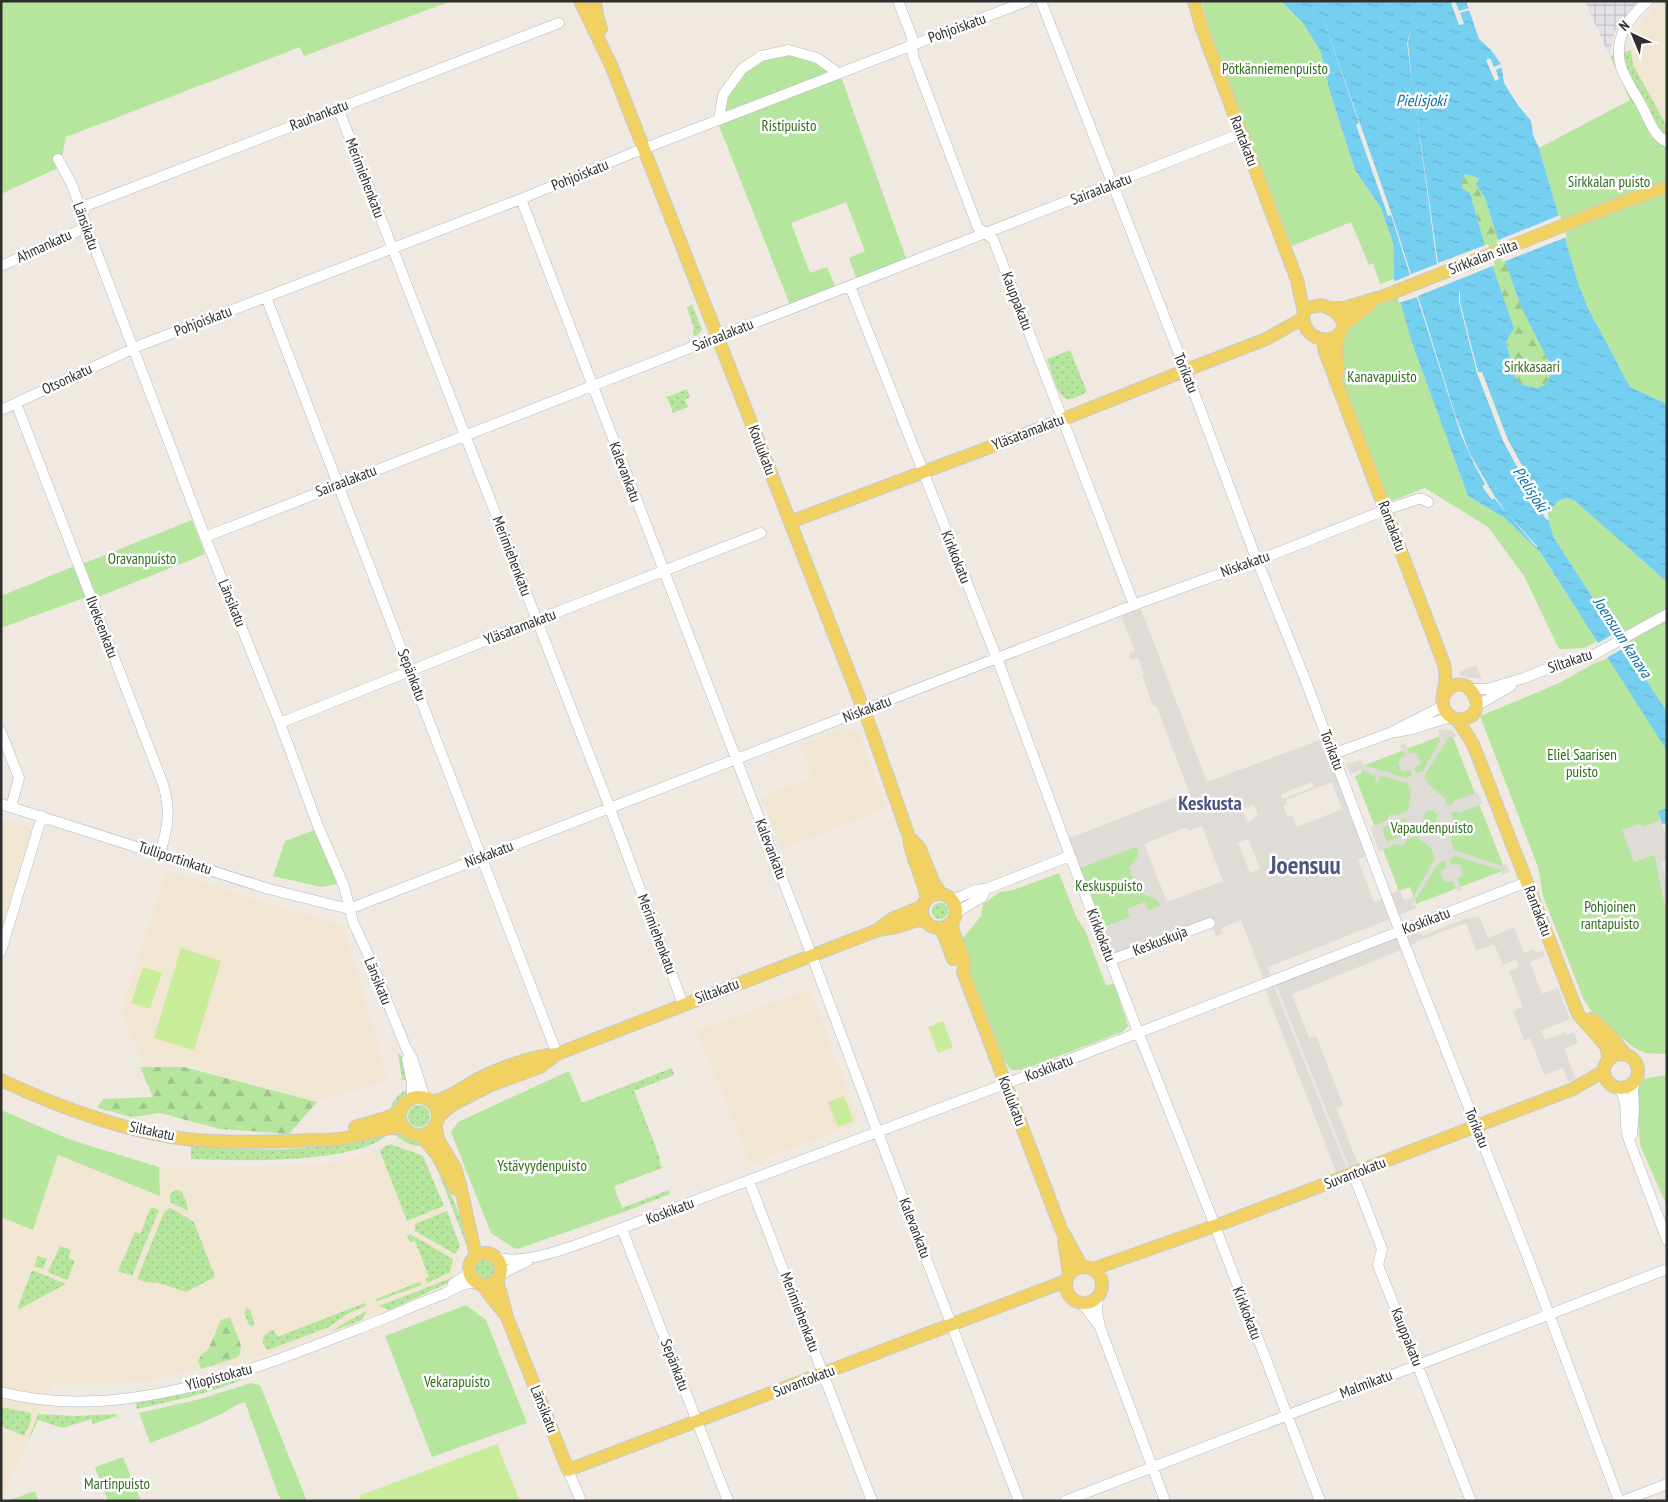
<svg xmlns="http://www.w3.org/2000/svg" width="1668" height="1502" viewBox="0 0 1668 1502" font-family="'PT Sans Narrow',sans-serif">
<style>
.industrial{fill:url(#industrial-grid)}
.education{fill:#f0e6d1}
.grass{fill:url(#grass-dots)}
.forest{fill:url(#forest-firs)}
.park{fill:#b6e59e}
.pitch{fill:#c9ec9a}
.plaza{fill:#dfdcd8;fill-rule:evenodd}
.water{fill:url(#water-ripples);fill-rule:evenodd}
.pier{fill:#efe9e1}
.lines{fill:none;stroke-linecap:round;stroke-linejoin:round}
.minor-casing{stroke:#b4b7c1;stroke-width:11}
.major-casing{stroke:#c9c9c9;stroke-width:14}
.minor{stroke:#fff;stroke-width:10}
.major{stroke:#f2d163;stroke-width:12}
.labels{text-anchor:middle;stroke-width:5;stroke-linejoin:round;paint-order:stroke}
.street-label{font-size:15px;fill:#2e2e2e;stroke:#fff}
.park-label{font-size:15px;fill:#2c6e1b;stroke:#fff}
.water-label{font-size:16px;font-style:italic;fill:#0d6fa3;stroke:#fff}
.district-label{font-size:20px;font-weight:bold;fill:#4d5680;stroke:#fff}
.town-label{font-size:25px;font-weight:bold;fill:#4d5680;stroke:#fff}
</style>
<defs>
<pattern id="industrial-grid" width="8" height="8" patternUnits="userSpaceOnUse" patternTransform="scale(1.25)"><rect width="8" height="8" fill="#e3e1e8"/><path d="M0 4h8M4 0v8" fill="none" stroke="#c3c1c7"/></pattern>
<pattern id="grass-dots" width="8" height="8" patternUnits="userSpaceOnUse" patternTransform="scale(1.25)"><rect width="8" height="8" fill="#b6e59e"/><path d="M2 2h.1M6 6h.1" fill="none" stroke="#9dc588" stroke-width="1.8" stroke-linecap="round"/></pattern>
<pattern id="forest-firs" width="22" height="20" patternUnits="userSpaceOnUse" patternTransform="scale(1.25)"><rect width="22" height="20" fill="#b6e59e"/><path d="M5 1l3.5 6h-7zM16 11l3.5 6h-7z" fill="#9dc588"/></pattern>
<pattern id="water-ripples" width="26" height="14" patternUnits="userSpaceOnUse" patternTransform="scale(1.25)"><rect width="26" height="14" fill="#75cff0"/><path d="M2 4q2-2 4 0t4 0M15 11q2-2 4 0t4 0" fill="none" stroke="#66b2ce"/></pattern>
</defs>
<rect width="100%" height="100%" fill="#efe9e1"/>
<path class="industrial" d="M1585,1H1638L1624,18L1614,33L1609,55Z"/>
<path class="education" d="M1660,1H1667V126L1633,65L1631,50L1641,23Z
M845,728L858,734L886,808L782,849L761,798L812,777L800,745Z
M1,819L34,829L1,929Z
M166,871L344,927L388,1080L318,1101L185,1065L145,1066L121,1013Z
M809,989L859,1123L751,1164L697,1031Z
M412,1139L460,1258L455,1266L452,1280L323,1335L234,1365L199,1368L147,1381L78,1385L52,1383L37,1420L1,1501V1217L33,1229L57,1155L160,1196L159,1167L323,1166Z"/>
<path class="grass" d="M1631,50L1633,65L1667,126V152L1656,147L1630,100L1610,56Z
M692,304L702,330L696,336L693,335L694,328L687,308Z
M1070,350L1087,392C1081,395 1073,400 1067,399C1058,398 1050,367 1047,359Z
M687,389L690,397L685,400L688,407L673,413L667,397Z
M932 911a8 8 0 1 1 16 0a8 8 0 1 1-16 0Z
M398,1053L403,1057L408,1080H402Z
M672,1068L674,1075L634,1091L660,1158L659,1160L662,1168L614,1186L617,1195L588,1134L572,1080L582,1103Z
M409,1089V1094L398,1110H390C393,1101 399,1092 409,1089Z
M408 1116a11 11 0 1 1 22 0a11 11 0 1 1-22 0Z
M392,1131C404,1131 417,1137 424,1145C411,1148 401,1141 392,1131Z
M384,1132L385,1137C350,1164 235,1161 191,1159V1145C239,1150 287,1152 335,1144C351,1141 368,1136 384,1132Z
M391,1144C401,1149 412,1151 423,1156L444,1206L407,1221L380,1151L385,1146Z
M429,1154L443,1174L469,1239L471,1257L438,1171Z
M175,1190L181,1191L186,1200L188,1211L170,1202V1194Z
M669,1190L670,1194L624,1212L618,1211L619,1201L622,1208Z
M151,1207L159,1210L132,1276L118,1271L135,1232L140,1234Z
M171,1208L194,1222L215,1277L186,1292L159,1283L145,1282L138,1279V1277L164,1212L168,1209Z
M447,1211L460,1246L455,1254L415,1231V1224Z
M410,1234L453,1259L450,1272L427,1283L425,1279L429,1277L415,1241L410,1242L407,1236Z
M60,1246L71,1250L68,1258L75,1261L67,1280L48,1272Z
M38,1256L47,1259L43,1269L34,1266Z
M474 1269a11 11 0 1 1 22 0a11 11 0 1 1-22 0Z
M32,1270L66,1284L19,1309L18,1307Z
M454,1277L455,1280L389,1310L379,1306Z
M420,1282L422,1285L377,1301L376,1299Z
M365,1303L366,1306L349,1313L329,1327L268,1350L263,1344C262,1336 267,1331 274,1330L277,1337Z
M247,1308L250,1310L254,1322L253,1327L249,1325L244,1313Z
M367,1311L362,1320L333,1331L344,1323Z
M241,1378V1380C208,1394 172,1401 137,1409L136,1403L193,1392Z
M1,1407L31,1413V1421L24,1436L1,1426Z
M38,1414L76,1416L116,1414L117,1416L93,1424L91,1419L63,1428L38,1420L27,1444Z"/>
<path class="forest" d="M1465,174L1479,177L1476,184L1485,198L1502,253L1522,309L1553,370L1546,384L1538,388L1523,385L1516,379L1506,341L1484,242L1470,193L1462,188V181Z
M140,1067H184L317,1102L289,1134L220,1129L160,1113L133,1117L97,1108L103,1099L153,1097Z
M230,1317L241,1346L240,1354L236,1358L201,1369L198,1361L202,1354L208,1350L221,1320Z"/>
<path class="park" d="M1,1H451L304,56L300,47L66,137L60,167L1,194Z
M1202,1H1281L1303,23L1321,52L1329,89L1355,170L1381,208L1393,243L1394,279L1380,284L1373,263L1369,265L1351,222L1292,246L1251,142L1209,28Z
M788,47L839,71L907,261L857,280L849,258L865,251L846,202L791,223L810,273L827,267L836,288L790,305L716,118L740,67L759,51Z
M1630,100L1656,147L1667,152V404L1630,387L1588,308L1578,283L1539,148Z
M1399,294L1412,343L1468,496L1506,519L1537,548L1597,641L1584,648L1559,649L1524,576L1488,527L1425,488L1389,502L1343,383L1340,342L1347,328L1363,312Z
M1567,498L1575,501L1667,582V712L1554,538L1549,521L1548,512L1558,501Z
M192,520L205,554L93,599L80,565Z
M77,565L89,596L1,628V596Z
M1608,658L1667,751V808L1658,811L1661,820L1644,827L1634,861L1655,854L1667,916V1054L1645,1053L1636,1049L1596,1018L1583,998L1543,896L1538,867L1480,716L1557,684L1593,664Z
M1451,732L1505,870L1416,904L1410,887L1399,891L1355,776L1362,773L1360,767Z
M317,829L337,884L321,887L273,876L285,841Z
M1137,846L1139,855L1136,890L1158,900L1161,906L1148,911L1144,903L1128,909L1131,917L1100,929L1077,869Z
M1059,873L1077,919L1085,930L1106,986L1114,983L1128,1026L1122,1032L1022,1070H1011L1004,1060L959,943L981,916L983,904L1000,892L1013,890Z
M569,1071L583,1105L629,1087L660,1166L613,1185L624,1212L517,1249L512,1247L491,1233L451,1132L458,1122Z
M1667,1075V1206L1640,1145L1636,1095L1637,1087L1643,1079Z
M1,1110L71,1140L159,1167L160,1196L58,1155L33,1230L1,1217Z
M466,1305L486,1320L527,1423L432,1457L385,1336Z
M251,1383L260,1385L307,1501H282L278,1494L245,1402C235,1404 227,1412 217,1416C195,1426 173,1434 150,1443L139,1413L200,1399Z
M123,1457L141,1501H108L95,1467Z
M35,1491L38,1499L33,1501H7Z"/>
<path class="pitch" d="M181,948L221,961L194,1050L154,1038Z
M143,967L162,973L150,1009L131,1003Z
M943,1021L953,1047L938,1053L928,1027Z
M844,1096L853,1121L838,1127L828,1102Z
M497,1444L520,1501H358L361,1495Z"/>
<path class="plaza" d="M1141,609L1207,782L1325,738L1369,855L1358,860L1374,902L1386,898L1393,918L1268,967L1272,980L1265,983L1241,920L1221,928L1223,934L1216,936L1210,920L1111,957L1100,929L1130,917L1127,909L1145,902L1148,911L1161,905L1158,900L1137,890L1129,868L1139,855L1137,846L1080,868L1069,838L1189,792L1156,705L1153,706L1142,675L1144,674L1138,658L1131,660L1129,654L1135,651L1121,616ZM1312,782L1314,787L1282,799L1281,794ZM1332,782L1342,809L1297,827L1292,815L1288,817L1283,806L1287,804L1286,800ZM1254,805L1258,814L1252,820L1247,822L1242,809ZM1202,826L1223,881L1167,902L1144,844L1187,827L1189,831ZM1248,839L1260,868L1250,873L1238,843Z
M1476,665L1482,679L1461,676L1459,672Z
M1438,729L1454,731L1456,737H1449L1424,776L1428,784L1444,798L1448,806L1454,803L1453,801L1478,792L1482,804L1458,813L1457,811L1451,813L1454,821L1451,841L1454,850L1502,866L1506,864L1510,872L1502,875L1501,870L1455,856L1449,859L1451,865L1460,864L1463,875L1457,879L1462,890L1457,892L1453,881L1449,882L1443,880L1440,872L1447,867L1444,861L1437,865L1414,902L1413,904L1415,905L1417,908L1399,915L1391,894L1400,890L1404,900L1413,897L1435,859L1431,848L1416,836L1407,839L1403,845L1396,844L1379,851L1370,827L1387,820L1391,814L1398,815L1408,811L1411,791L1407,783L1380,775L1378,782L1375,781L1376,776L1370,774V772L1361,770L1350,774L1346,764L1361,760L1364,765L1406,778L1412,775L1410,770L1402,771L1398,763L1401,757L1405,756L1400,745L1405,743L1409,754L1416,753L1421,763L1414,768L1416,773L1423,771L1440,741ZM1432,810L1437,814V819L1435,823L1430,824L1424,821L1423,816L1427,811ZM1406,818L1412,832L1387,842L1382,828Z
M1661,820L1667,841V860L1662,862L1667,887V916L1655,855L1634,862L1622,830L1638,824L1644,827Z
M1480,917L1488,938L1514,927L1524,953L1534,949L1536,953L1543,950L1545,956L1530,962L1542,994L1558,988L1570,1019L1541,1031L1545,1040L1565,1032L1566,1035L1574,1032L1578,1043L1564,1049L1576,1079L1568,1082L1563,1068L1544,1075L1530,1038L1524,1040L1513,1011L1523,1007L1509,971L1519,967L1516,960L1503,965L1494,944L1476,951L1466,923L1418,941L1408,947L1401,932L1418,925L1422,936L1464,919Z
M1395,933L1406,948L1292,994L1309,1038L1316,1036L1343,1105L1336,1108L1360,1169L1351,1173L1274,980Z
M1272,981L1349,1173L1338,1177L1263,984Z"/>
<path class="water" d="M1281,1H1466L1479,39L1491,50L1501,64L1504,83L1517,104L1531,121L1533,135L1539,148L1578,283L1588,308L1630,387L1667,404V582L1575,501L1567,498L1558,501L1548,512L1549,521L1554,538L1667,712V751L1540,552L1506,519L1468,496L1412,343L1394,279L1393,243L1381,208L1355,170L1329,89L1321,52L1303,23ZM1465,174L1479,178L1476,184L1485,198L1502,253L1522,309L1553,370L1546,384L1538,388L1523,385L1516,379L1506,342L1514,328L1484,242L1470,193L1462,188V181Z
M1667,808V823L1662,824L1658,811Z"/>
<path class="pier" d="M1317,1L1392,215L1411,274L1437,264L1407,43L1411,30L1408,43L1413,87L1438,263L1488,244L1495,265L1418,296L1455,414L1470,454L1495,497L1507,513L1537,546V548L1494,498L1492,500L1482,486L1485,484L1475,466L1461,435L1417,297L1399,303L1393,282L1410,275L1391,215L1388,216L1356,125L1359,123Z
M1455,1L1459,11L1469,8L1470,10L1460,13L1464,24L1459,25L1451,3Z
M1490,58L1494,67L1501,64L1502,67L1496,70L1499,79L1495,81L1486,60Z
M1560,215L1567,237L1503,262L1496,241Z
M1459,292H1460V302L1478,372H1482L1508,440L1548,512L1549,521L1545,518L1503,441L1477,373L1459,302Z
M1617,632L1626,647L1606,658L1596,644Z"/>
<g class="lines">
<g class="minor-casing">
<path id="minor" d="M898,1L912,37L913,56L978,228L993,239L1134,605
M1041,1L1192,387L1253,550L1305,679L1404,943L1526,1253L1619,1501
M1648,1C1628,17 1613,40 1621,67C1626,81 1636,95 1643,108C1649,120 1654,136 1667,142
M338,108L606,798L683,1004
M719,120L723,95L742,69L761,56L789,50L817,58L838,73
M58,159L72,185L87,227L205,537L280,723L318,826L344,886L353,922L371,961L406,1048L412,1058L425,1098
M521,199L807,943L873,1120L1019,1501
M80,208L559,23
M1,266L87,227
M850,286L1001,669L1074,866L1133,1019L1210,1213L1320,1501
M266,297L557,1054
M16,403L163,784C171,810 168,828 160,853
M1,410L141,345L521,199L635,152L1027,1
M205,537L1242,133
M1471,689H1487L1524,678L1549,668L1590,657L1667,614
M1476,706L1511,686
M280,723L537,620L761,533
M1,732L19,778L11,807
M1396,732L1412,729L1451,717
M1333,754L1390,733L1443,706
M1,804L269,889L349,909
M952,899C966,897 972,888 986,889L1070,856
M349,909L1142,602L1269,556L1385,510L1418,499H1422L1428,502
M957,912L982,897L986,889
M1,951L42,816
M1111,960L1210,923
M407,1059L412,1083V1099
M1617,1087C1629,1097 1624,1119 1627,1133C1628,1138 1630,1143 1632,1148L1667,1240
M1632,1135L1634,1111L1633,1089L1635,1082
M1350,1174L1357,1184L1382,1249L1378,1265L1471,1501
M749,1181L872,1501
M622,1229L728,1501
M496,1257C522,1267 576,1245 601,1236L1058,1064L1527,882
M501,1274L529,1260
M453,1284L465,1276L469,1269
M1098,1295L1097,1312L1100,1327L1165,1501
M1082,1303L1098,1324
M1,1392C127,1425 263,1366 378,1321C400,1312 422,1302 444,1294C455,1288 465,1281 478,1283
M568,1470L581,1501
M1065,1501L1667,1269
M1623,1501L1667,1484"/>
</g>
<g class="major-casing">
<path id="major" d="M580,1L611,65L870,726L909,837C911,859 923,877 927,899
M595,1L597,16L601,29
M1194,1L1202,29L1297,280L1304,312
M1321,305C1334,309 1339,313 1344,325C1337,351 1298,339 1304,312L1308,308Z
M1332,308H1344L1384,296L1626,201L1667,187
M1344,325L1369,305
M1323,339L1325,352L1444,664C1445,670 1446,677 1445,683C1444,692 1440,702 1445,710C1448,716 1454,720 1461,719C1496,716 1464,660 1443,697
M1338,372L1336,351L1338,336
M790,522L1041,428L1189,369L1266,339L1302,319
M1457,719L1473,744L1578,1014L1606,1046L1609,1060
M909,837L919,847L934,883L941,894
M922 911a17 17 0 1 1 34 0a17 17 0 1 1-34 0Z
M952,923C952,939 968,957 963,972L1061,1229L1082,1267
M880,928L892,919L923,906
M938,928L943,932L953,959
M1591,1019L1607,1032L1625,1054
M1604 1071a17 17 0 1 1 34 0a17 17 0 1 1-34 0Z
M1,1080C58,1107 134,1135 196,1140C234,1143 272,1142 310,1140C316,1139 323,1141 329,1140C355,1139 378,1127 404,1127
M400 1116a19 19 0 1 1 38 0a19 19 0 1 1-38 0Z
M432,1102C448,1099 462,1088 476,1080C502,1067 528,1057 557,1054L878,930L896,927L918,920L925,921
M438,1117L452,1105L491,1085L540,1067L557,1054
M435,1125L439,1141L455,1168L460,1185L476,1256
M355,1127L386,1118L401,1111
M421,1135L437,1155L455,1188
M1064,1241L1069,1274
M469 1269a16 16 0 1 1 32 0a16 16 0 1 1-32 0Z
M1066 1285a18 18 0 1 1 36 0a18 18 0 1 1-36 0Z
M1093,1269L1226,1222L1573,1089L1604,1071
M497,1280L507,1317L568,1470L1066,1281
M482,1285L504,1313"/>
</g>
<use href="#minor" class="minor"/>
<use href="#major" class="major"/>
</g>
<g class="labels">
<g class="street-label">
<text transform="translate(957 28) rotate(-20)" y="5">Pohjoiskatu</text>
<text transform="translate(319 115) rotate(-21)" y="5">Rauhankatu</text>
<text transform="translate(1244 141) rotate(69)" y="5">Rantakatu</text>
<text transform="translate(580 175) rotate(-22)" y="5">Pohjoiskatu</text>
<text transform="translate(365 178) rotate(69)" y="5">Merimiehenkatu</text>
<text transform="translate(1101 189) rotate(-21)" y="5">Sairaalakatu</text>
<text transform="translate(86 226) rotate(70)" y="5">Länsikatu</text>
<text transform="translate(44 246) rotate(-25)" y="5">Ahmankatu</text>
<text transform="translate(1483 257) rotate(-21)" y="5">Sirkkalan silta</text>
<text transform="translate(1017 301) rotate(69)" y="5">Kauppakatu</text>
<text transform="translate(203 321) rotate(-21)" y="5">Pohjoiskatu</text>
<text transform="translate(723 335) rotate(-22)" y="5">Sairaalakatu</text>
<text transform="translate(1186 373) rotate(68)" y="5">Torikatu</text>
<text transform="translate(67 379) rotate(-25)" y="5">Otsonkatu</text>
<text transform="translate(1028 432) rotate(-21)" y="5">Yläsatamakatu</text>
<text transform="translate(762 450) rotate(69)" y="5">Koulukatu</text>
<text transform="translate(625 472) rotate(69)" y="5">Kalevankatu</text>
<text transform="translate(346 481) rotate(-21)" y="5">Sairaalakatu</text>
<text transform="translate(1392 526) rotate(69)" y="5">Rantakatu</text>
<text transform="translate(512 556) rotate(69)" y="5">Merimiehenkatu</text>
<text transform="translate(956 557) rotate(68)" y="5">Kirkkokatu</text>
<text transform="translate(1245 564) rotate(-20)" y="5">Niskakatu</text>
<text transform="translate(232 603) rotate(68)" y="5">Länsikatu</text>
<text transform="translate(102 627) rotate(69)" y="5">Ilveksenkatu</text>
<text transform="translate(520 627) rotate(-21)" y="5">Yläsatamakatu</text>
<text transform="translate(1570 661) rotate(-19)" y="5">Siltakatu</text>
<text transform="translate(412 675) rotate(69)" y="5">Sepänkatu</text>
<text transform="translate(867 709) rotate(-21)" y="5">Niskakatu</text>
<text transform="translate(1332 750) rotate(69)" y="5">Torikatu</text>
<text transform="translate(771 849) rotate(69)" y="5">Kalevankatu</text>
<text transform="translate(489 854) rotate(-21)" y="5">Niskakatu</text>
<text transform="translate(175 858) rotate(18)" y="5">Tulliportinkatu</text>
<text transform="translate(1538 911) rotate(69)" y="5">Rantakatu</text>
<text transform="translate(1426 921) rotate(-21)" y="5">Koskikatu</text>
<text transform="translate(657 934) rotate(69)" y="5">Merimiehenkatu</text>
<text transform="translate(1101 935) rotate(69)" y="5">Kirkkokatu</text>
<text transform="translate(1160 941) rotate(-21)" y="5">Keskuskuja</text>
<text transform="translate(378 981) rotate(68)" y="5">Länsikatu</text>
<text transform="translate(717 991) rotate(-21)" y="5">Siltakatu</text>
<text transform="translate(1049 1068) rotate(-21)" y="5">Koskikatu</text>
<text transform="translate(1012 1101) rotate(69)" y="5">Koulukatu</text>
<text transform="translate(1477 1128) rotate(68)" y="5">Torikatu</text>
<text transform="translate(152 1131) rotate(12)" y="5">Siltakatu</text>
<text transform="translate(1355 1173) rotate(-21)" y="5">Suvantokatu</text>
<text transform="translate(670 1211) rotate(-21)" y="5">Koskikatu</text>
<text transform="translate(915 1228) rotate(69)" y="5">Kalevankatu</text>
<text transform="translate(800 1312) rotate(69)" y="5">Merimiehenkatu</text>
<text transform="translate(1247 1313) rotate(69)" y="5">Kirkkokatu</text>
<text transform="translate(1407 1337) rotate(68)" y="5">Kauppakatu</text>
<text transform="translate(675 1365) rotate(69)" y="5">Sepänkatu</text>
<text transform="translate(219 1377) rotate(-15)" y="5">Yliopistokatu</text>
<text transform="translate(804 1381) rotate(-21)" y="5">Suvantokatu</text>
<text transform="translate(1366 1384) rotate(-21)" y="5">Malmikatu</text>
<text transform="translate(544 1409) rotate(68)" y="5">Länsikatu</text>
</g>
<g class="park-label">
<text x="1275" y="74">Pötkänniemenpuisto</text>
<text x="789" y="131">Ristipuisto</text>
<text x="1609" y="187">Sirkkalan puisto</text>
<text x="1532" y="372">Sirkkasaari</text>
<text x="1382" y="382">Kanavapuisto</text>
<text x="142" y="564">Oravanpuisto</text>
<text x="1582" y="760">Eliel Saarisen<tspan x="1582" dy="17">puisto</tspan></text>
<text x="1432" y="833">Vapaudenpuisto</text>
<text x="1109" y="891">Keskuspuisto</text>
<text x="1610" y="912">Pohjoinen<tspan x="1610" dy="17">rantapuisto</tspan></text>
<text x="542" y="1171">Ystävyydenpuisto</text>
<text x="457" y="1387">Vekarapuisto</text>
<text x="117" y="1489">Martinpuisto</text>
</g>
<g class="water-label">
<text x="1421" y="106">Pielisjoki</text>
<text transform="translate(1531 489) rotate(57)" y="6">Pielisjoki</text>
<text transform="translate(1623 637) rotate(57)" y="6">Joensuun kanava</text>
</g>
<g class="district-label">
<text x="1210" y="810">Keskusta</text>
</g>
<g class="town-label">
<text x="1305" y="874">Joensuu</text>
</g>
</g>
<rect width="1668" height="1502" fill="none" stroke="#2e2e2e" stroke-width="5"/>
<g transform="translate(1633 35) rotate(316)" stroke="#ffffff" stroke-width="4" paint-order="stroke">
<path d="M0-4L9 19L0 12L-9 19Z" fill="#2e2e2e"/>
<text y="-8" font-size="14" font-weight="bold" text-anchor="middle" fill="#2e2e2e">N</text>
</g>
</svg>
